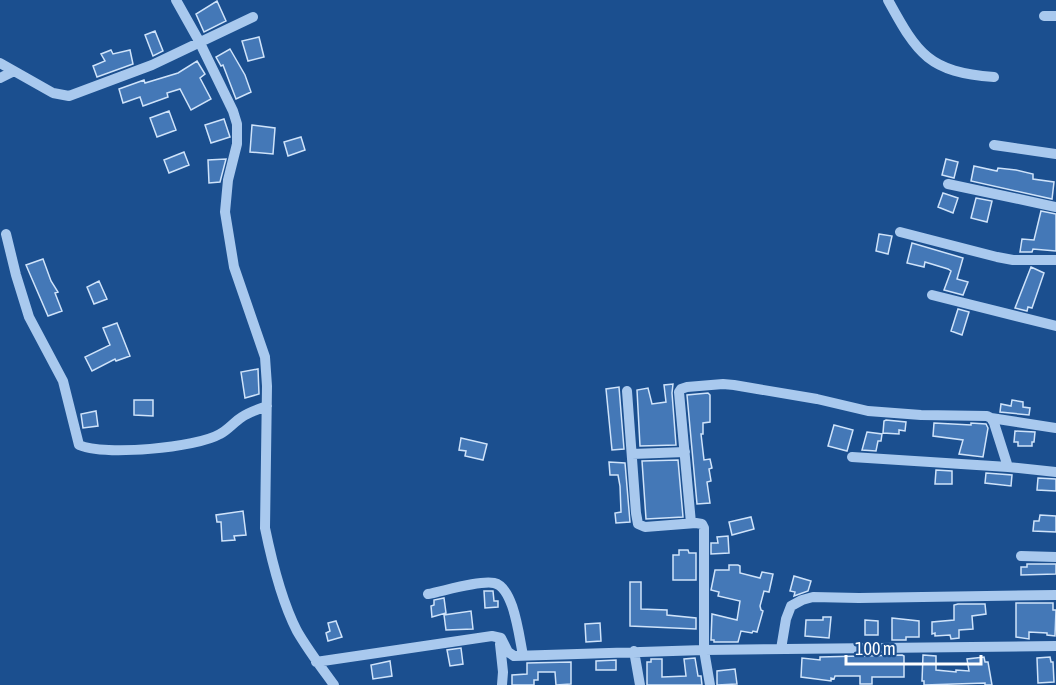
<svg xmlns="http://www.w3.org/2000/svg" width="1056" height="685" viewBox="0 0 1056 685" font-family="'Asap Condensed',sans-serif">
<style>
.building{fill:#4478b7;stroke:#cfe3fa;stroke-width:1.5}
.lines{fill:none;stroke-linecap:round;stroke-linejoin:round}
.minor{stroke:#a9c9ee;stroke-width:10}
</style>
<rect width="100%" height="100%" fill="#1b4f8f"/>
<path class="building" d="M217,1L226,21L204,32L196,14Z
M155,31L163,51L153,56L145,35Z
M259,37L264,57L248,61L242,41Z
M230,49L245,75L251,92L236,99L223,65L221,66L216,57Z
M111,50L113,54L130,50L133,64L97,77L93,66L105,61L101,54Z
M197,61L205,74L200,78L211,99L191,110L180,89L167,93L168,97L143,106L140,97L123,103L119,89L144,80L145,83L178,73Z
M169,111L176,130L157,137L150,118Z
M224,119L230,137L211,143L205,125Z
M252,125L275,128L273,154L250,152Z
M301,137L305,150L288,156L284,142Z
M184,152L189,165L169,173L164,160Z
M226,159L220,182L209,183L208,160Z
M946,159L958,162L954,178L942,175Z
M974,166L997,171L998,168L1016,170L1033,174V179L1054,182L1052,199L971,181Z
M943,193L958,198L953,213L938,207Z
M976,198L992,201L987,222L971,218Z
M1041,211L1056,214V251L1033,249L1032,252H1020L1022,239L1034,240Z
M879,234L892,236L888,254L876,251Z
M912,243L963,258L957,279L968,282L963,295L944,290L951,271L948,269L925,262L924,267L907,263Z
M43,259L51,281L58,292L55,293L62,311L48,316L26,265Z
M1031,267L1044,273L1032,308L1028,307L1027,311L1015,308Z
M99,281L107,299L94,304L87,287Z
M958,309L969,312L962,335L951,331Z
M117,323L130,356L116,361L115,359L92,371L85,357L110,345L103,328Z
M258,369L259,394L245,398L241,372Z
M673,384L672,393L676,445L640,446L637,390L648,388L652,404L666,402L664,385Z
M619,387L624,449L612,450L606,389Z
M708,393L710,395V422L703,423V434H701L704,460L710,459L712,468L709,469L711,481L707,482L710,503L697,504L687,395Z
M134,400H153V416L134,415Z
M1012,400L1023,402V407L1030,408L1029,415L1000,412L1001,404L1011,406Z
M96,411L98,426L83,428L81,414Z
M886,420L906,422L905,431L899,430V434L883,433L884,421Z
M934,423L971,425V423L986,424L988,428L983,457L959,454L963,440L933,436Z
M834,425L853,430L847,451L828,446Z
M1015,431L1035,432L1034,442H1032V446H1018V442H1014Z
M867,432L882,434L881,441H878L876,451L862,450Z
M461,438L487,444L483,460L465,456L466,451L459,450Z
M678,460L683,517L646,519L642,461Z
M609,462L625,463L630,522L616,523L615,513L621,512L620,486L618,475H610Z
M936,470L952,471V484H935Z
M986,473L1012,475L1011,486L985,483Z
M1038,478L1056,479V491L1037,490Z
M243,511L246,535L234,536L235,540L222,541L221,522H217L216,515Z
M1040,515L1056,516V532L1033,531L1034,521H1039Z
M751,517L754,529L732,535L729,522Z
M728,536L729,553L711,554V543H718L717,537Z
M679,550H688L689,553H696V580H673V555H679Z
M1027,564H1056V574L1021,575V567H1027Z
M729,565H738L740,566V573L760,578L762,572L773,574L769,592L764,591L760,606L761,610L763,611L757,632L753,631L752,633L741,631L738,642H714V640H711L712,614L737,620L740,601L718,596L719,592L711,590L715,570H729Z
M794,576L811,581L808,591L794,596L795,592L790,591Z
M630,582H641V609L667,610V615L696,618V629L630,626Z
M484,591H493L494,601H498V607L485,608Z
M444,598L446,613L432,617L431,606L434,605V600Z
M1016,603H1053V610H1056L1055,636L1047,635V633L1029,632V639L1016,637Z
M958,604H985L986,614L972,616L973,629L959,630V638L951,639L950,635L935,636V633L932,634V622L954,620V605Z
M471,611L473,629L446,630L444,615Z
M823,617H831L829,638L805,636L806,620H823Z
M892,618L919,621V637H906V640H892Z
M865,620L878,621V635H865Z
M336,621L342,637L328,641L326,633L330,631L328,623Z
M600,623L601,641L586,642L585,624Z
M461,648L463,664L450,666L447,650Z
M902,655L904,656V677H872V684H860V676H835L834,679L831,678V681L801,677L802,658L820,660V657Z
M923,655L936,656V670L956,672V670L969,671L967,659L984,657L985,662H988L992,685H985V683L924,685V681H922Z
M1050,657L1051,662H1053L1054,682L1038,683L1037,658Z
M695,658L698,676H701L702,685H647V662H651V659H662V677L686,676L684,659Z
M616,660V670H596V661Z
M390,661L392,676L373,679L371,665Z
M571,662V684L556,685L555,672H538V680H534V685H512V675L527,674V663Z
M735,669L737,684L717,685V671Z"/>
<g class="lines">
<path class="minor" d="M176,0L199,41L233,111L237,124V144L228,180L225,212L234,267L265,357L267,386L265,528C272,562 281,600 297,631C308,650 321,667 334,685
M888,0C918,55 929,72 994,77
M1044,16H1056
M0,63L53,93L69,96L152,65L253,17
M0,78L14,71
M994,145L1056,154
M948,184L1056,207
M900,232L997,257L1013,260H1056
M6,234L16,275L29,317L63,381L79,445C105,456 196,448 220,434C228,430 234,422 242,417C249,412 259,409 267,406
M932,295L1056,326
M627,391L636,513L638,524L645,527L696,523L702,524L704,528V650L710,685
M991,418L1056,428
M632,454L685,452
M852,457L1008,467L1056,472
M691,523L679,392L681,389L687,387L723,384L734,385L817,399L868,411L921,415L987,416L991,418L994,423L1008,467
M1021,556L1056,557
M428,594C444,591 480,580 494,583C514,587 519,637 523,655
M500,644L503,672L502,685
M781,649L786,619L791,606L802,600L813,597L859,598L1056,595
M634,651L640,685
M316,662L492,636L501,638L508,652L514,656L704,650L1056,646"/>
</g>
<path d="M846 655v9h135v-9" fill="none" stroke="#ffffff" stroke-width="3"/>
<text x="855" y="655" font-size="18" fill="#ffffff" stroke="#1b4f8f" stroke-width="4.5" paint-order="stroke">100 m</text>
</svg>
